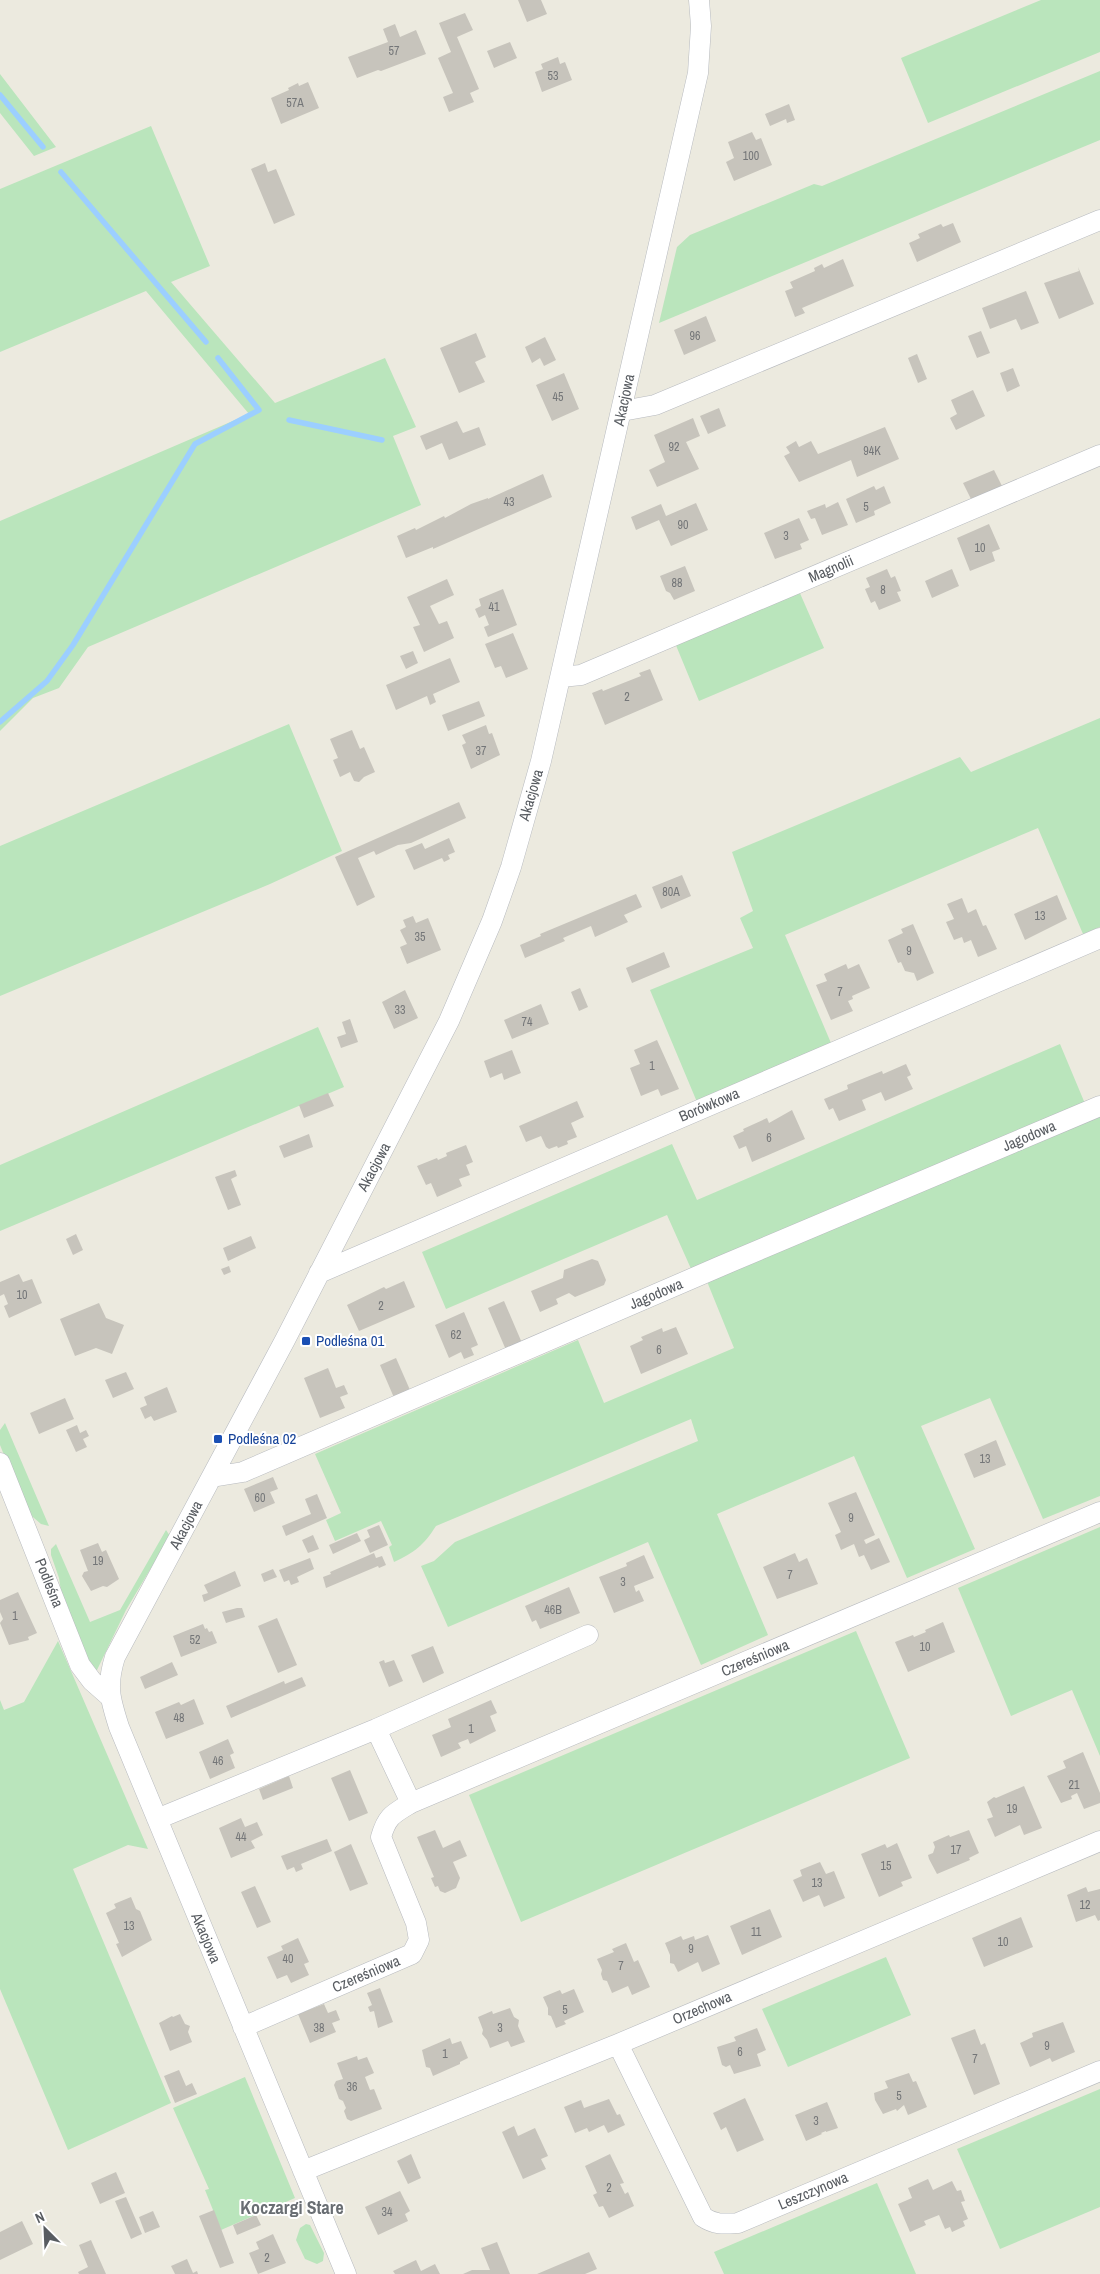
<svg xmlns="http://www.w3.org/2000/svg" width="1100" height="2274" viewBox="0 0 1100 2274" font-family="'Archivo Narrow',sans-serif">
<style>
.green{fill:#bae5bc}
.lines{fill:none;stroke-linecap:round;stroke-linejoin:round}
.stream{stroke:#9ccfff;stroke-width:5.5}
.building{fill:#c7c4bc}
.minor-casing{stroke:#b7babf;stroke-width:21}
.minor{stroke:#fff;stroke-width:20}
.transit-dot{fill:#1a4fb4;stroke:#fff;stroke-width:2}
.labels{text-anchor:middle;stroke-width:4;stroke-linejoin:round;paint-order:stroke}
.number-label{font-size:12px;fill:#747678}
.street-label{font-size:15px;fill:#585c61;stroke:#fff}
.transit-label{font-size:15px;fill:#164399;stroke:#fff;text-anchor:start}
.quarter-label{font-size:18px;font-weight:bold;fill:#696e73;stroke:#fff}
</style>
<rect width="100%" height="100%" fill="#eceadf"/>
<path class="green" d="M1041,0H1100V52L928,123L901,58Z
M1100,71V140L659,323L677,247L690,235L814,184L822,186Z
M0,74L56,147L34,156L0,113Z
M151,126L210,266L171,282L275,403L385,358L416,427L393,436L421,505L88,647L59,688L33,698L0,731V521L249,414L146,291L0,352V189Z
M799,591L824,648L699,701L675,643Z
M1100,718V927L1083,934L1038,828L785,935L831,1043L697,1102L650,990L753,948L740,918L753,911L732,852L960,757L971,772Z
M289,724L342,851L270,884L0,996V846Z
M318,1027L344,1087L0,1231V1165Z
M1060,1044L1086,1106L692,1271L667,1215L446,1309L422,1252L672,1144L697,1200Z
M1100,1112V1496L1043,1519L990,1398L921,1426L975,1549L907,1578L854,1456L717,1514L768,1635L701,1665L648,1542L448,1627L421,1566L434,1561L455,1542L698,1441L691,1419L436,1526C423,1546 415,1552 394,1562L389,1547L392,1545L381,1521L335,1541L326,1520L341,1513L315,1454L578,1340L604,1403L734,1348L706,1279Z
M5,1423L49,1526L41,1524L27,1512L0,1445V1430Z
M1100,1527V1756L1072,1690L1011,1716L958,1588Z
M166,1530L170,1536L126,1610L97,1670H94L88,1663L62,1598L59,1578L51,1555V1549L56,1544L90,1622L120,1610Z
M856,1631L910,1758L521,1922L469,1795Z
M58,1641L148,1849L128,1845L73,1869L171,2103L68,2150L0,1989V1700L4,1710L24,1702Z
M886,1957L911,2015L788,2067L762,2009Z
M245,2077L295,2198L221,2230L205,2190L209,2189L173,2108Z
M1100,2089V2207L1000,2249L957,2149Z
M877,2183L916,2274H724L714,2252Z
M306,2224L310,2225L324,2253L323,2261L317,2264L305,2259L296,2240L300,2228Z"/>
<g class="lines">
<path class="stream" d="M0,95L43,147
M61,172L206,342
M289,420L382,440
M0,722L47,681L73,645L195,444L259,410L218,358"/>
</g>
<path class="building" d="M518,0H541L547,14L527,22Z
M465,13L473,30L457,37L479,89L470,93L474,102L449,112L443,97L453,93L438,58L451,52L439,23Z
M395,24L400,37L416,30L426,54L381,71L378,70L357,78L348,57L388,42L383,29Z
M510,42L517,58L494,68L487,51Z
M558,57L560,64L565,62L572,80L542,92L535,72L543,69L541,64Z
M308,82L319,108L281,124L271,98L289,90L288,88L298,83L299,86Z
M789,104L795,120L787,123L786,119L770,126L765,114Z
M752,132L756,140L761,138L772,165L734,181L726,162L734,158L728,142Z
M265,163L268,172L276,169L295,215L274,224L251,169Z
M953,223L961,242L917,262L909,243L920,238L918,234L941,224L943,227Z
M843,259L854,286L802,308L805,313L795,317L785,291L793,288L790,282L815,271L814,268L822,264L824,268Z
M1078,267L1094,304L1059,319L1044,283L1079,271Z
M1026,291L1039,323L1021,330L1016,319L990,329L982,308Z
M706,316L716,341L684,355L674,330Z
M981,331L990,353L977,358L968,336Z
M476,333L486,357L475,362L485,382L459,393L440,348Z
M545,337L556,360L544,366L540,358L532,363L525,347Z
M917,354L927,379L918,383L908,358Z
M1013,368L1020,386L1007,392L1000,373Z
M564,373L579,409L552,421L536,385Z
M973,390L985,416L956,430L950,418L957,414L951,400Z
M719,408L726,426L708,434L700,416Z
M693,418L700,436L686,442L699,469L657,487L649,470L665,462L654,435Z
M457,421L463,433L479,427L486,445L449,460L442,443L426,450L420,436Z
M885,427L899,459L857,477L851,460L799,482L784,456L790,453L786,447L796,441L799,447L811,441L818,454Z
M994,470L1002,486L971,499L963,483Z
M543,474L552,497L433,549V547L406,558L397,536L415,528L416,530L444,516L445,518L471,504L488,498V499Z
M874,486L876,490L884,486L891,503L874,511L875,515L856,523L846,499Z
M838,502L848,525L822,535L815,518L811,519L807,511L825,504L826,508Z
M696,503L708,530L671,546L659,520L636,530L631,517L661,504L666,516Z
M799,518L809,540L800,544L802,549L775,559L764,533Z
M989,524L1000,549L992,552L995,561L970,571L957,538Z
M685,566L695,591L674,600L670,593L666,591L660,576Z
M887,569L891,578L895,576L901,591L897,592L901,601L879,610L875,601L871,603L865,589L870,587L866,578Z
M952,569L959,586L932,598L925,581Z
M447,579L454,595L430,606L439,624L447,621L454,638L424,652L413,627L420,625L407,597Z
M503,589L517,625L488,637L484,627L489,625L485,615L479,618L475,609L481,606L479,599Z
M513,633L528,669L506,678L501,666L495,668L485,644Z
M413,651L418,663L406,669L400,656Z
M450,658L460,682L433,694L436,702L430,705L427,696L396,710L386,685Z
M650,669L663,700L605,725L592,693L602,689L603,691L641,676L639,673Z
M479,701L485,716L448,731L442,715Z
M486,725L489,734L492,733L500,755L471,769L462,745L466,743L462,735Z
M352,730L360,749L364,747L375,772L364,777L359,782L354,781L350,772L340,777L333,760L338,758L330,739Z
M459,802L466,818L411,843L398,845L376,855L374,851L358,858L375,897L357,906L335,857Z
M449,838L455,852L448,855L450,859L444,862L442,858L414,870L405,850L422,843L425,849Z
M682,875L691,896L661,909L652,887Z
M636,894L642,907L624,915L628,922L595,937L591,926L563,938L565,941L525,958L520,945L541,936L540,934Z
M1057,895L1067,919L1025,940L1014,914Z
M962,898L968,913L976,909L983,926L986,925L997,949L978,957L971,940L964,943L962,937L954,940L946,922L954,919L947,904Z
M413,916L416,923L428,918L441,950L407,964L400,947L407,944L400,930L406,927L403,920Z
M913,924L934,973L917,981L914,973L905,971L901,962L898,963L888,940L903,933L901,929Z
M664,952L670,967L632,983L626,968Z
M846,964L848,969L859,964L870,988L852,996L853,999L848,1001L853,1011L831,1020L816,985L827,981L824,974Z
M580,988L588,1007L579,1011L571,992Z
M405,990L418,1018L394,1029L382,1002Z
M541,1004L549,1024L512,1039L504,1020Z
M350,1019L358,1042L341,1048L337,1037L346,1034L342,1022Z
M657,1040L679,1089L661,1096L658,1089L641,1096L630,1068L640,1064L634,1050Z
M512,1050L521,1073L504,1080L502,1073L490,1078L484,1061Z
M906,1064L911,1075L907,1077L913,1089L885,1101L881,1092L862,1100L866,1110L839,1121L833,1108L829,1110L824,1099L848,1089L847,1085L882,1071L883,1074Z
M328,1093L334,1106L304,1118L299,1105Z
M577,1101L584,1117L571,1123L577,1137L567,1141L568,1144L558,1148L557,1146L549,1149L546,1147L541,1136L526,1142L519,1126Z
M792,1110L805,1139L752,1162L746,1146L739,1149L733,1136L744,1131L743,1129L767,1118L769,1123Z
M309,1134L313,1147L284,1158L279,1146Z
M466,1145L473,1162L466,1165L470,1175L459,1179L462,1186L437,1197L431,1183L426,1185L417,1166L437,1158L438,1160L447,1156L446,1153Z
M235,1170L237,1176L231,1179L241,1205L228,1210L215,1177Z
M76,1234L83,1250L73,1255L66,1239Z
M251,1236L256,1248L228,1261L223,1248Z
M592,1259L598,1261L606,1280L604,1285L575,1297L569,1293L556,1299L558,1304L540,1312L531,1291L563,1278L564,1270Z
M229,1266L231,1272L224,1275L221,1269Z
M19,1274L23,1282L32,1279L42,1303L9,1318L4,1306L8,1304L4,1294L0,1296V1282Z
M404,1281L415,1307L359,1331L347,1305L384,1287L386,1289Z
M504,1301L522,1343L506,1350L488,1308Z
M99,1303L106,1318L124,1325L112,1354L96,1348L75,1356L60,1319Z
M464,1312L478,1345L471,1348L474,1355L464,1359L461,1352L449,1358L435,1325Z
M676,1327L688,1354L641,1374L630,1346L643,1340L641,1337L662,1328L663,1332Z
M396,1358L410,1390L395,1400L380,1365Z
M328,1368L336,1388L344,1385L348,1394L340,1397L345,1408L320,1418L304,1378Z
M126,1372L134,1389L113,1398L105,1380Z
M167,1387L177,1412L154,1421L151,1416L145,1419L140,1408L147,1405L144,1397Z
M65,1398L74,1419L39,1434L30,1413Z
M77,1425L80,1433L86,1430L89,1436L83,1439L87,1447L76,1452L66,1430Z
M996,1440L1006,1465L974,1478L964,1454Z
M273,1477L278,1489L270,1492L275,1503L254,1512L244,1489Z
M856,1492L875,1535L864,1540L866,1544L879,1538L890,1562L871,1570L864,1555L859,1557L854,1544L841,1550L835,1535L841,1532L828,1503Z
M317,1494L327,1518L286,1536L282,1526L311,1514L305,1499Z
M379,1525L388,1545L370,1553L364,1540L370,1537L367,1530Z
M357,1533L361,1541L333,1554L329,1545Z
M313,1535L319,1549L308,1553L302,1540Z
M98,1543L102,1552L106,1550L119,1579L107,1587L103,1586L91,1591L82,1576L84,1572L88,1571L80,1550Z
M374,1553L376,1558L382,1556L386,1565L379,1568L378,1566L326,1588L323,1577L331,1574L330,1572Z
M795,1553L799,1562L807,1558L818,1584L777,1599L763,1567Z
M644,1555L654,1578L634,1586L636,1592L639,1590L644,1601L614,1613L599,1577L627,1566L626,1563Z
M310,1558L314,1569L297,1577L299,1582L291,1585L289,1580L284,1582L279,1570Z
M273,1569L277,1577L264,1582L261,1574Z
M235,1571L241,1586L204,1602L202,1595L208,1593L204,1585Z
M569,1587L580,1613L540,1629L536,1620L532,1622L525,1606Z
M18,1592L37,1633L28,1637L29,1640L9,1645L0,1623L3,1619L0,1612V1600Z
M237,1608H242L245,1617L226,1623L222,1612Z
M277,1618L297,1665L278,1673L258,1626Z
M943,1622L955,1652L908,1672L895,1642L913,1635L914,1637L926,1632L925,1630Z
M203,1624L205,1629L207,1628L209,1632L212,1631L217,1643L181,1657L173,1636Z
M433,1646L444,1673L423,1683L411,1655Z
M384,1660L385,1663L394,1660L403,1681L389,1687L379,1662Z
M172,1662L178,1675L145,1689L140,1677Z
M302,1677L306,1686L231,1718L226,1706L284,1681L285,1684Z
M194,1699L204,1724L166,1739L155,1712L179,1702L181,1705Z
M491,1700L497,1713L490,1716L496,1731L470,1744L468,1739L458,1743L461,1748L441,1757L432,1735L451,1727L448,1719Z
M228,1739L234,1753L230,1755L235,1768L210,1779L199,1752Z
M1083,1752L1100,1793V1803L1084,1809L1077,1793L1071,1796L1072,1799L1061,1803L1047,1776L1066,1768L1063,1761Z
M350,1770L368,1813L349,1821L331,1778Z
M289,1776L293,1788L263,1800L259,1789Z
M1024,1786L1042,1828L1024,1835L1020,1825L995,1837L987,1819L993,1817L987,1802L994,1797L996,1798Z
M241,1818L245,1827L257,1822L263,1835L251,1841L255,1848L231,1858L219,1828Z
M435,1830L443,1848L460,1840L467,1856L453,1862L460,1878L456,1888L445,1893L440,1891L438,1886L435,1887L431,1878L434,1877L417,1837Z
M969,1830L979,1853L969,1858L970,1860L937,1874L929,1859L928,1855L933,1853L935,1847L933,1842L949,1835L950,1837Z
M327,1839L332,1851L301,1864L303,1869L296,1872L294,1867L287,1870L281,1856Z
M897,1843L912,1878L901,1882L903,1886L879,1897L861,1854L885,1844L887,1848Z
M351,1844L368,1884L350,1891L334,1852Z
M820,1862L826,1874L834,1871L845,1898L824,1907L819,1895L803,1902L793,1880L802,1876L800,1870Z
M255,1886L271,1922L257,1928L241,1892Z
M1086,1887L1088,1892L1100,1889V1920L1098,1921L1095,1915L1076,1922L1067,1895Z
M131,1897L136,1909L140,1911L152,1940L122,1957L116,1944L119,1943L106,1913L116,1908L114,1904Z
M770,1909L782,1937L742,1955L730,1926Z
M1021,1917L1033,1947L984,1967L972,1938Z
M708,1935L720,1964L702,1972L698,1962L678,1972L674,1964L670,1963V1955L665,1943L681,1936L683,1940L694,1936L695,1940Z
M298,1938L309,1962L304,1964L309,1975L291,1983L287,1975L277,1979L267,1957L283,1950L281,1946Z
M626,1943L634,1962L638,1960L650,1987L632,1995L628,1986L612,1993L607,1981L603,1980L601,1974L602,1970L597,1959L614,1952L612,1949Z
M380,1988L393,2022L378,2028L374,2011L370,2012L368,2007L372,2005L367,1993Z
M574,1989L584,2012L564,2021L566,2024L556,2028L551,2016L548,2015V2008L543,1997L560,1990L562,1994Z
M324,2004L328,2013L336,2010L340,2020L332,2023L336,2032L310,2043L298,2014Z
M510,2008L514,2017L519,2020L518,2026L525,2042L511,2047L508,2041L490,2048L487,2040L482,2034L483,2030L478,2017L492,2011L493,2014Z
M180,2014L185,2024L190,2026L188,2032L192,2042L170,2051L159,2023L172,2016L173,2017Z
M1063,2022L1075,2052L1052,2062L1050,2058L1030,2067L1020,2043L1033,2037L1032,2033Z
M757,2028L766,2050L757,2054L761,2066L734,2074L730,2065L726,2067L722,2065L717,2047L736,2041L734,2037Z
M975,2029L981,2045L985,2043L1000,2084L974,2095L951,2038Z
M450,2038L452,2044L461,2041L468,2058L460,2062V2064L433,2076L430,2068L426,2067L422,2050Z
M357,2056L358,2060L367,2057L374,2073L365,2077L370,2090L374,2089L382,2109L351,2121L347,2119L344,2111L346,2108L343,2101L339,2099L334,2085L336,2081L343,2079L337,2063Z
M179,2070L186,2086L192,2083L197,2094L175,2103L164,2076Z
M909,2073L913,2082L916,2081L927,2107L908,2115L904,2105L897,2111L896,2109L883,2114L875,2100L874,2093L888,2088L885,2081Z
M745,2098L764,2140L737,2152L726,2127L721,2130L713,2113Z
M609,2099L617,2115L620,2114L625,2125L608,2133L604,2125L589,2132L587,2128L575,2133L564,2107L581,2100L584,2108Z
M827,2102L838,2128L826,2132V2131L821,2133L822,2134L806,2141L795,2115Z
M514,2126L518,2136L535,2128L548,2156L541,2159L546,2169L523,2179L502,2132Z
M411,2154L421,2178L408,2184L397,2161Z
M610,2154L624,2183L620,2184L625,2194L628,2192L634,2206L609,2218L603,2206L599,2207L593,2195L597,2193L585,2166Z
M116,2172L125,2193L100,2204L91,2183Z
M928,2179L933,2190L952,2181L957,2191L961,2190L965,2201L961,2202L968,2219L963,2221L965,2226L952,2232L950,2227L945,2229L939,2215L924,2221L926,2225L910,2232L898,2204L912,2198L908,2188Z
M400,2191L410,2211L405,2214L408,2221L378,2235L365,2207Z
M126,2197L142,2234L131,2239L115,2201Z
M214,2210L234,2263L220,2268L199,2216Z
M153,2211L160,2227L145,2233L139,2217Z
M256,2215L261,2225L237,2235L233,2225Z
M22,2221L33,2244L0,2260V2232Z
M273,2234L286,2263L258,2274L249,2253L259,2249L256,2242Z
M91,2240L94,2247L106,2274H79L78,2272L88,2267L79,2245Z
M497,2242L510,2274H463L472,2270H490L481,2248Z
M589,2252L597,2269L585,2274H537Z
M187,2259L193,2273L197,2271L198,2274H175L171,2266Z
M416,2260L421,2271L435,2264L440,2274H395L393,2271Z"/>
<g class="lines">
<g class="minor-casing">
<path id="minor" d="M622,411L655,405L1100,220
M561,677L581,675L1100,455
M319,1273L1100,938
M0,1463L80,1665L92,1681L109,1696
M212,1477L243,1472L721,1266L1100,1106
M376,1729L588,1635
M157,1819L376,1729L411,1803L1100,1512
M243,2027L412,1954L419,1940L416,1923L381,1837C387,1816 393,1814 411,1803
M618,2044L703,2217C715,2225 724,2224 738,2223L1100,2071
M303,2171L618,2044L1100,1841
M346,2274L119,1727C110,1699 106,1686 115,1657L285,1340L449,1021L492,921L511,867L541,761L698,73L701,26L699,0"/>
</g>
<use href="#minor" class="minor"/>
</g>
<g class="transit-dot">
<rect x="301" y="1336" width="10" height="10" rx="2.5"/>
<rect x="213" y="1434" width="10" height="10" rx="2.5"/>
</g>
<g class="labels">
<g class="number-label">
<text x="394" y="55">57</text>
<text x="553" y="80">53</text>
<text x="295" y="107">57A</text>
<text x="751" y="160">100</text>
<text x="695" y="340">96</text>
<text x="558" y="401">45</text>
<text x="674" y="451">92</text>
<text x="872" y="455">94K</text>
<text x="509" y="506">43</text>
<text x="866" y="511">5</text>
<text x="683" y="529">90</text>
<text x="786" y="540">3</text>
<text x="980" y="552">10</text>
<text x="677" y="587">88</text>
<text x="883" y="594">8</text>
<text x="494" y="611">41</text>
<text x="627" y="701">2</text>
<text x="481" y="755">37</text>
<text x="671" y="896">80A</text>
<text x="1040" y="920">13</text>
<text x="420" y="941">35</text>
<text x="909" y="955">9</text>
<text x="840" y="996">7</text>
<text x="400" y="1014">33</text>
<text x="527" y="1026">74</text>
<text x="652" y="1070">1</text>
<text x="769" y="1142">6</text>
<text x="22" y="1299">10</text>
<text x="381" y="1310">2</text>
<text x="456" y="1339">62</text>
<text x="659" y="1354">6</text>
<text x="985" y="1463">13</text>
<text x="260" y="1502">60</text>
<text x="851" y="1522">9</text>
<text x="98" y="1565">19</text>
<text x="790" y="1579">7</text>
<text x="623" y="1586">3</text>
<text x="553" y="1614">46B</text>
<text x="15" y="1620">1</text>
<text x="195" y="1644">52</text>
<text x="925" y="1651">10</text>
<text x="179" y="1722">48</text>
<text x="471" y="1733">1</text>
<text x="218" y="1765">46</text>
<text x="1074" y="1789">21</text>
<text x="1012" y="1813">19</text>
<text x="241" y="1841">44</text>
<text x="956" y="1854">17</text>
<text x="886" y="1870">15</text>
<text x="817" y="1887">13</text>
<text x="1085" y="1909">12</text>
<text x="129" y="1930">13</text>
<text x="756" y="1936">11</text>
<text x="1003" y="1946">10</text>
<text x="691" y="1953">9</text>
<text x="288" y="1963">40</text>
<text x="621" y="1970">7</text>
<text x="565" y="2014">5</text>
<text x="319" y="2032">38</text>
<text x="500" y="2032">3</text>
<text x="1047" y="2050">9</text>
<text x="740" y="2056">6</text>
<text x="445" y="2058">1</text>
<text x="975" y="2063">7</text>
<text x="352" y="2091">36</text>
<text x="899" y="2100">5</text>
<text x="816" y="2125">3</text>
<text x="609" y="2192">2</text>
<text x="387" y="2216">34</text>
<text x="267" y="2262">2</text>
</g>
<g class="street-label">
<text transform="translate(624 400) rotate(-78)" y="5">Akacjowa</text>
<text transform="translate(831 569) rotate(-23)" y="5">Magnolii</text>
<text transform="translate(531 795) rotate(-74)" y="5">Akacjowa</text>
<text transform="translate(709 1105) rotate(-23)" y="5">Borówkowa</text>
<text transform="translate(1029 1136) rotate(-23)" y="5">Jagodowa</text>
<text transform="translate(374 1167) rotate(-62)" y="5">Akacjowa</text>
<text transform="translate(656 1294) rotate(-23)" y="5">Jagodowa</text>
<text transform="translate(186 1525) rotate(-62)" y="5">Akacjowa</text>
<text transform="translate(49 1583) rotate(68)" y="5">Podleśna</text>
<text transform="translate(755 1658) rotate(-23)" y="5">Czereśniowa</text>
<text transform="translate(206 1938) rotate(67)" y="5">Akacjowa</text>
<text transform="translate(366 1974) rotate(-23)" y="5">Czereśniowa</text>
<text transform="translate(702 2008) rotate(-23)" y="5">Orzechowa</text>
<text transform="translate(813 2191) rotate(-23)" y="5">Leszczynowa</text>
</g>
<g class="transit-label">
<text x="316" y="1346">Podleśna 01</text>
<text x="228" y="1444">Podleśna 02</text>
</g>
<g class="quarter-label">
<text x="292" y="2214">Koczargi Stare</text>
</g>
</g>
<g transform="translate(45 2229) rotate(336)" stroke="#ffffff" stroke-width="4" paint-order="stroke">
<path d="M0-4L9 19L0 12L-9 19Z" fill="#585c61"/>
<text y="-8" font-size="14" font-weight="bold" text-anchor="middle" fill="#585c61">N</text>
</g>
</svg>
